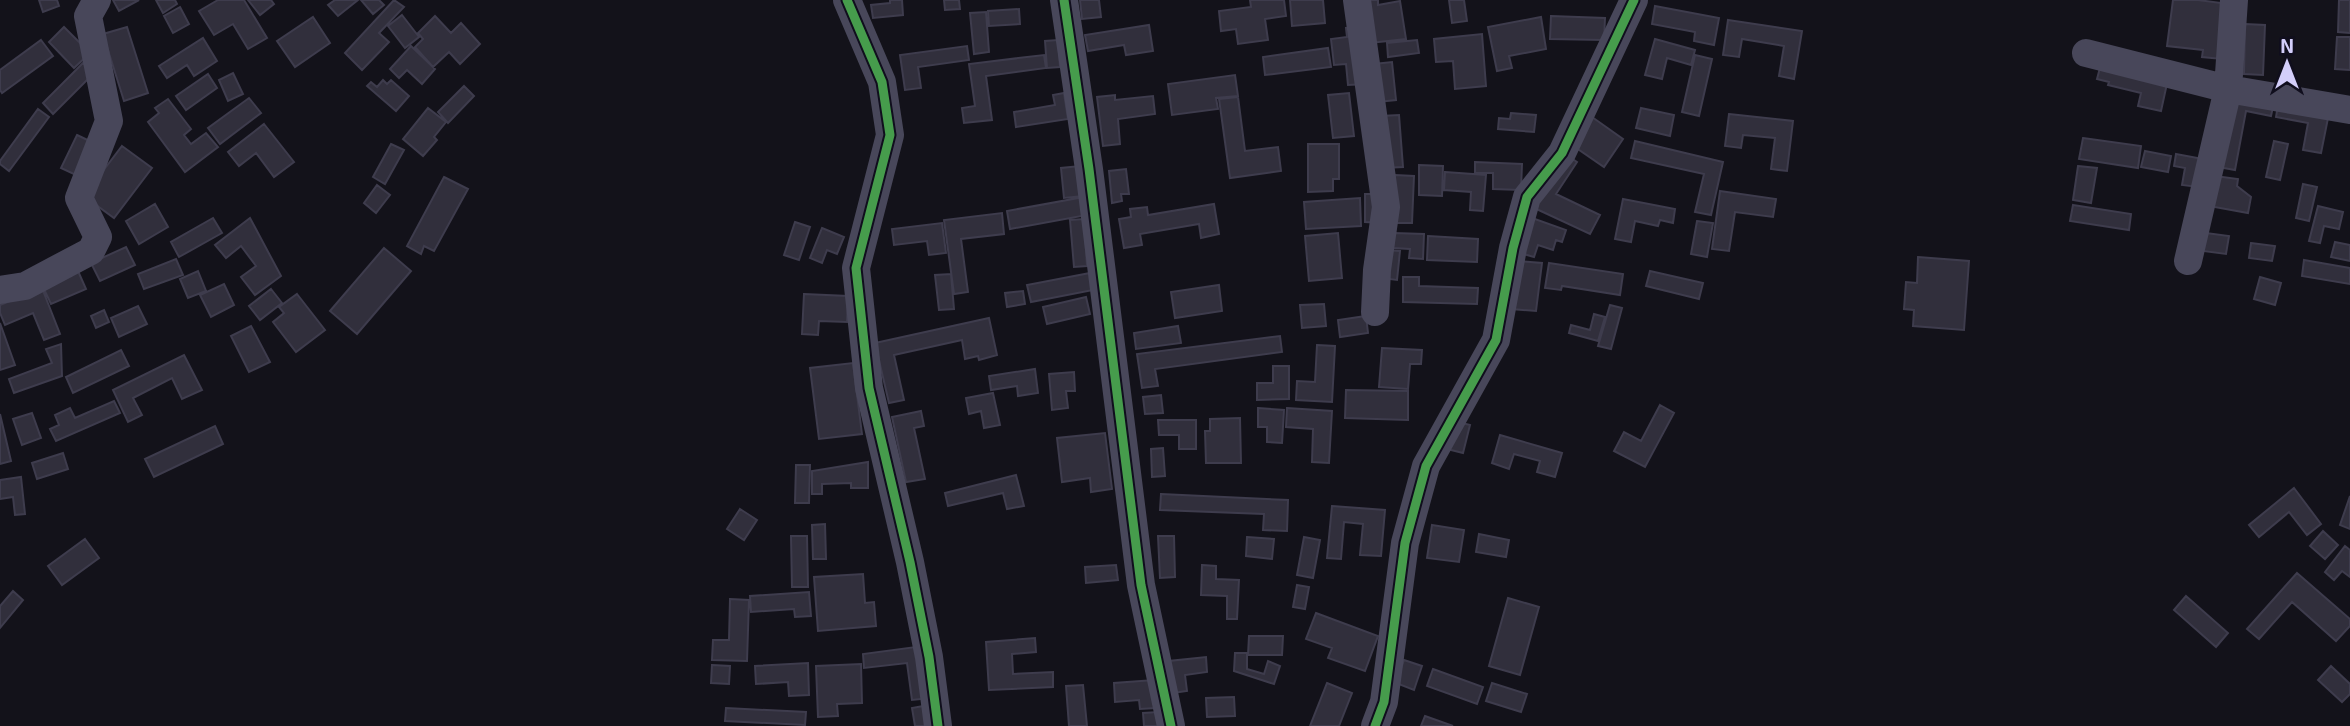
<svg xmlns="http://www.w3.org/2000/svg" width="2350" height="726" viewBox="0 0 2350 726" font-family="'Exo 2',sans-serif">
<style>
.building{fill:#312f3c;stroke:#3e3c4d;stroke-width:2}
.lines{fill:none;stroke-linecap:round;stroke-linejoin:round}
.street{stroke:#48475a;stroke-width:28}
.cycleway-casing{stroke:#100e1d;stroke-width:13}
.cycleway{stroke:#469c4c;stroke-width:9}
</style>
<rect width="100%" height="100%" fill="#13121a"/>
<path class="building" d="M39,0H57L59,6L43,12Z
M113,0H139L119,11Z
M156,0H175L177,4L163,13Z
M218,0H244L267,38L248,49L233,24L214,35L199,11Z
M248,0H271L274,4L260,15Z
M335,0H358L338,16L328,5Z
M361,0H379L384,5L373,14Z
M394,0L404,7L379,33L389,42L362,70L345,53Z
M890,0H902L903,15L873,18L871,5L890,3Z
M944,0H959L960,9L945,10Z
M1080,0H1099L1101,17L1082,19Z
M1250,0H1284L1286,16L1265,19L1268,40L1238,44L1236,29L1221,31L1219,11L1251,7Z
M1290,0H1323L1325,23L1292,26Z
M1364,0H1378V5L1400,1L1406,39L1370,43Z
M1449,0H1464L1467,21L1452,23Z
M2173,0H2198L2229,4L2222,59L2202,57L2203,50L2167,46Z
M2339,0H2350V33L2338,32Z
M1655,6L1719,18L1714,45L1694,41L1695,32L1652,24Z
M180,7L189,24L173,33L164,16Z
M1019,9L1020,24L989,26L988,11Z
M986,12L989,52L974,54L970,13Z
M402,15L419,37L405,48L388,26Z
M435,16L451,33L461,23L480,44L460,64L449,52L433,67L415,47L423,39L418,33Z
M1551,16L1605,18L1604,40L1550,39Z
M313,17L330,43L295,67L277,41Z
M1541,17L1546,49L1509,56L1512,68L1497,71L1488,27Z
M1728,20L1802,31L1794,79L1779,76L1784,46L1742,39L1739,57L1723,55Z
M2245,24L2265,25L2263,75L2244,74Z
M1149,25L1153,51L1126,55L1124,45L1088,51L1085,35Z
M64,27L90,53L74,68L49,42Z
M127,27L148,93L124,101L103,34Z
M1360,27L1366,84L1348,85L1346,64L1334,65L1331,39L1347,37L1346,28Z
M1482,34L1486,86L1455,89L1453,61L1436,62L1434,39Z
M2337,37H2350V70L2335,69Z
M203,38L217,61L194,76L187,65L167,78L159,66Z
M1655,39L1695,50L1691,65L1667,58L1662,79L1645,75Z
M41,40L53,56L2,93L0,90V70Z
M1058,40L1060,67L1047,68L1045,41Z
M1417,40L1419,53L1388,57L1387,43Z
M411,46L435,69L422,84L407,70L399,78L390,69Z
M967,46L969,60L918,67L921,88L905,90L900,55Z
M1328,48L1331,67L1265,75L1263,57Z
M1044,55L1046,68L986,76L992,120L964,123L962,108L975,106L969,64Z
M1695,55L1712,59L1699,116L1682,112Z
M1392,62L1396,100L1378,102L1374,64Z
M83,63L94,73L53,114L43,103Z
M2101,64L2168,79L2161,111L2138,106L2141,93L2108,85L2109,82L2097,79Z
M233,73L243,94L228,101L219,80Z
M208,74L217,88L186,110L176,96Z
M1235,75L1238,96L1216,98L1218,109L1172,115L1168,84Z
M383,80L387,84L391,80L409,96L396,111L367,86L371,82L377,87Z
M464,86L474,96L448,123L438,112Z
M1064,93L1068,119L1016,127L1014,112L1055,105L1053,95Z
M1349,93L1354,136L1333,138L1328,95Z
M2231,94L2274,102L2271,116L2246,111L2235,170L2218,167Z
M1115,95V100L1153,96L1155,114L1118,119L1120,144L1103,146L1097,97Z
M1238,97L1245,151L1278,147L1281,171L1230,178L1219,99Z
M249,98L261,113L220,144L208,128Z
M168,99L191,129L184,135L191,144L206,133L218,147L185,172L148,122L159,113L155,108Z
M2279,99L2330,108L2321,153L2303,150L2308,123L2276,117Z
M428,108L446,122L434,137L437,140L423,156L403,139Z
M1641,108L1674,115L1670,136L1636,128Z
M38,109L49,117L9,171L0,164V161Z
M1511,113L1536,115L1534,132L1498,129L1499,118L1510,119Z
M1729,114L1793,121L1787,171L1771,169L1775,138L1743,135L1741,148L1725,146Z
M1399,115L1403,167L1384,168L1381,116Z
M1592,117L1623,139L1604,167L1572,145Z
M264,124L294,162L274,177L256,153L239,166L228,152Z
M77,135L94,143L78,176L61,168Z
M2083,138L2141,146L2138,168L2079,159Z
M1635,141L1723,162L1711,215L1695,212L1704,174L1631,158Z
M2274,141L2288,144L2280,180L2266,177Z
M391,144L404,150L385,184L373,177Z
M1308,144H1339V179H1333V191L1308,192Z
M122,146L152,168L114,218L84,196Z
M2145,151L2171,156L2168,172L2141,167Z
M1565,154L1577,162L1556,194L1600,215L1590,234L1530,206Z
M2176,154L2203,159L2198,187L2182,185L2185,168L2174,166Z
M1475,162L1522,164L1521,190L1493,189V173H1475Z
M1419,165L1443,166L1442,196L1419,195Z
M1080,166L1083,196L1064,198L1061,168Z
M2078,166L2097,168L2091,203L2073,200Z
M1126,169L1129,194H1121L1122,201L1112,203L1109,171Z
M1445,172L1486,175L1483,211L1470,210L1471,192L1444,190Z
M1395,175L1414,176L1412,223H1393Z
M2215,176L2238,179L2237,186L2251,197L2248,213L2209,206Z
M444,177L468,189L434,251L424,246L421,254L407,246Z
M2303,184L2317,187L2309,221L2296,218Z
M377,185L390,195L376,213L364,203Z
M1720,191L1776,199L1773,217L1735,212L1729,251L1712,249Z
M1365,194H1381V223L1365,222Z
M1084,197L1087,215L1010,229L1007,211Z
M1360,198L1361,226L1306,229L1304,202Z
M1623,199L1675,209L1673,223L1660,220L1658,226L1635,221L1631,242L1615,239Z
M155,204L168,227L139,244L126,221Z
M1214,204L1219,234L1201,238L1199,224L1140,234L1142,245L1124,248L1119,219L1131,217L1130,209L1147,207L1148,215Z
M2073,205L2131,214L2129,230L2070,221Z
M2318,206L2343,212L2339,229L2324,226L2320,243L2309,241Z
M1002,213L1004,234L961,239L968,292L954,294L944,220Z
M213,218L222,233L179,257L171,242Z
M250,218L281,276L255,295L241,277L256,266L241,246L226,258L215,245Z
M1532,218L1566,230L1562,242L1556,240L1553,250L1538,245L1534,257L1520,253Z
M1084,219L1087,266L1074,267L1070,220Z
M1697,221L1713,223L1707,257L1691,254Z
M795,222L810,227L799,260L784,255Z
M942,223L946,253L929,255L927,241L894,245L892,229Z
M822,228L844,237L837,254L827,250L822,263L810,258Z
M1338,233L1342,278L1309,281L1305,236Z
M1394,233L1424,234L1423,259L1409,258L1410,249L1393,248Z
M2206,233L2229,236L2226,254L2203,251Z
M1428,236L1478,239L1477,262L1427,260Z
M2335,242L2350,245V261L2331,257Z
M2251,243L2275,246L2272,261L2249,258Z
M126,247L135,265L100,281L91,263Z
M384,248L411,271L357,334L330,311Z
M1384,250L1400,251L1397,280L1381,278Z
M1918,257L1969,261L1964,330L1913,326L1914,310L1904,309L1906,282L1917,283Z
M176,259L183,275L144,289L138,274Z
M2304,260L2350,268V284L2302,276Z
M1517,261L1542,263L1536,311L1511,309Z
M1549,263L1623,274L1620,295L1562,286L1561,290L1545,288Z
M78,271L86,289L51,304L43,287Z
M198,271L206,291L188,298L180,279Z
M1650,271L1703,283L1699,299L1646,286Z
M1090,273L1093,290L1031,302L1027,285Z
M951,274L954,309L939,310L935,275Z
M1403,277H1419V286L1478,288L1477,304L1403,302Z
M2260,277L2281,283L2275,305L2254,299Z
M224,284L234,305L211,317L200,295Z
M1219,285L1222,311L1175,318L1171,292Z
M42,288L60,334L44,340L33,313L5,325L0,313V305Z
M271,289L282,303L260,320L249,306Z
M1023,291L1025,304L1007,307L1005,293Z
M297,294L325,330L296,352L273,322L284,313L279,307Z
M804,294L848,296L847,322L819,321L818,335L802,334Z
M1086,297L1090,314L1047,324L1043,307Z
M1324,304L1326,326L1302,328L1300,305Z
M1610,305L1622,308L1611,349L1598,346Z
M138,306L147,324L119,337L111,318Z
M104,310L109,322L96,328L91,316Z
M1594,314L1605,317L1598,341L1569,333L1571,325L1590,330Z
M1366,316L1368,333L1340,337L1338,320Z
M989,318L997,355L979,360L978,356L965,359L962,340L894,355L904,400L889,403L875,343Z
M0,323L15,365L0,370Z
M251,326L270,362L249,372L231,336Z
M1178,326L1181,343L1136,349L1134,333Z
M1280,336L1282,352L1155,369L1158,386L1142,388L1137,354Z
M61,344L62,376L14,393L9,379L52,363L46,349Z
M1317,345L1335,346L1332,402L1296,400L1297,381L1315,382Z
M1382,348L1422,350L1421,364H1410L1408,389L1379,387Z
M121,350L129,366L73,393L66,377Z
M184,355L202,390L182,399L172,378L133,398L142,415L128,422L113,390Z
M853,363L862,434L819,439L810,368Z
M1273,366H1289V399L1257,400V383H1273Z
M1035,369L1038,393L1018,396L1017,386L991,390L989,376Z
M1074,372L1075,391H1066L1068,408L1052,410L1049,374Z
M1346,390L1408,391V420L1345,418Z
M993,393L1000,425L984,428L981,411L969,414L966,398Z
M1161,395L1163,413L1145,414L1143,397Z
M114,401L120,413L56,441L50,429L59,425L55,415L70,408L75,418Z
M1660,405L1674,413L1645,467L1614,451L1624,432L1641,441Z
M1258,408L1284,410L1282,443L1267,442V427H1258Z
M1287,408L1332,411L1329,463L1312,462L1313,429L1286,427Z
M921,411L924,426L914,428L925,479L906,482L892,417Z
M32,413L41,438L22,445L13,419Z
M0,414L11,461L0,464Z
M1240,418L1241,463H1206L1205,431H1210V419Z
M1158,420H1196V449H1179V435H1159Z
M1454,421L1470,425L1463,453L1447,449Z
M215,426L223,444L154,477L145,459Z
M1105,433L1112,489L1091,492L1090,478L1062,482L1057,438Z
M1500,435L1562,453L1555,477L1537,472L1540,461L1514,454L1509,469L1492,463Z
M1163,448L1165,476L1152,477L1151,449Z
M63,453L68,469L37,479L32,463Z
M868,462V488H851V483L822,484V494H812V471Z
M796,465H810L809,503H795Z
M1016,475L1024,506L1007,509L1003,493L948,506L945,493Z
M21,477L25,514L15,515L13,497L0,499V480Z
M2294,488L2321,524L2307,535L2289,512L2259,537L2249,525Z
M1161,494L1288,500L1287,531L1263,530L1264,514L1160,510Z
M2350,496V529L2340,525Z
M1332,506L1385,510L1381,556L1360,555L1363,524L1344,522L1341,559L1327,558Z
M740,509L757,520L744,540L727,529Z
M825,524L826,559H813L812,525Z
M1432,525L1464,530L1459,562L1427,558Z
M2323,531L2338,545L2325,559L2310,546Z
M1479,534L1509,540L1506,557L1476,552Z
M791,536H807L808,587H792Z
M1158,536H1174L1175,577L1160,578Z
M1247,537L1274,539L1272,559L1246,556Z
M1304,537L1320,540L1313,578L1297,575Z
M85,539L99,558L62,585L48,566Z
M2345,546L2350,550V577L2342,571L2334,580L2325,572Z
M1116,565L1118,580L1086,583L1085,567Z
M1202,565L1216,566V579L1239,580L1237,619H1227V596L1201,595Z
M2297,573L2350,619V626L2336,641L2292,602L2259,639L2247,629Z
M863,574L865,603L874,602L876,626L818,631L814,577Z
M1297,585L1309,587L1305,609L1293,607Z
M13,591L23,600L0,628V606Z
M809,592L811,616L795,617L794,609L751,612L750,596Z
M2186,596L2228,633L2216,647L2174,610Z
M1508,598L1539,607L1520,675L1489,666Z
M730,599L749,600L747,661L712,660L713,640H729Z
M1316,613L1378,636L1365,671L1328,658L1332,648L1306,639Z
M1249,636H1283L1282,655H1248Z
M1035,638L1036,652L1012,654L1013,674L1053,672V687L989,690L986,642Z
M923,646L930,698L912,700L907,663L864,668L863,654Z
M1235,653H1247V669L1264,674L1268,661L1280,666L1274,684L1234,671Z
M1206,657L1207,672L1185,675L1187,691L1172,693L1169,661Z
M1404,660L1422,666L1414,690L1396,683Z
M808,663L809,695L789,696L788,682L756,684L755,666Z
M861,664L862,703L837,704L838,716L818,717L816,666Z
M712,665L730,666L729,684L711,683Z
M2331,666L2350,684V694L2342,702L2318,680Z
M1433,669L1483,687L1477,704L1427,686Z
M1154,680L1156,708L1140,709L1139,700L1115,702L1114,683Z
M1327,683L1352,693L1339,726H1310Z
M1492,683L1527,694L1521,712L1486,701Z
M1083,685L1087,726H1069L1066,686Z
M1234,697L1235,716L1207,717L1206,698Z
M929,705L932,726H915L912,708Z
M726,708L806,712L805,725L725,721Z
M1159,712L1160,726H1144L1143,713Z
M1425,716L1453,726H1421Z"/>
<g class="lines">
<path class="street" d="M847,0L882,82L890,135L856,268L869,388L910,562L929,657L938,726
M1064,0L1089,169L1141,585L1171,726
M1357,0L1386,207L1377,270L1375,312
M2086,53L2228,89L2350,110
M2188,261L2228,89L2234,0
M0,290L25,286L91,251L98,237L79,198L109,121L88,16L97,0
M1375,726L1384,702L1405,543L1426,466L1496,340L1513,248L1527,197L1562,153L1634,0"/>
<g class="cycleway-casing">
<path id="cycleway" d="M847,0L882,82L890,135L856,268L869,388L910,562L929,657L938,726
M1064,0L1089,169L1141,585L1171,726
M1375,726L1384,702L1405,543L1426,466L1496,340L1513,248L1527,197L1562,153L1634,0"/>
</g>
<use href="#cycleway" class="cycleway"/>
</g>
<g transform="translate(2287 63)" stroke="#100e1d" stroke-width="5" paint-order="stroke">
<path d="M0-5L12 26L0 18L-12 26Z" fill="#d3cefa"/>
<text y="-10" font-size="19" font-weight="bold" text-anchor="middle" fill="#d3cefa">N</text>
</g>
</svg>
